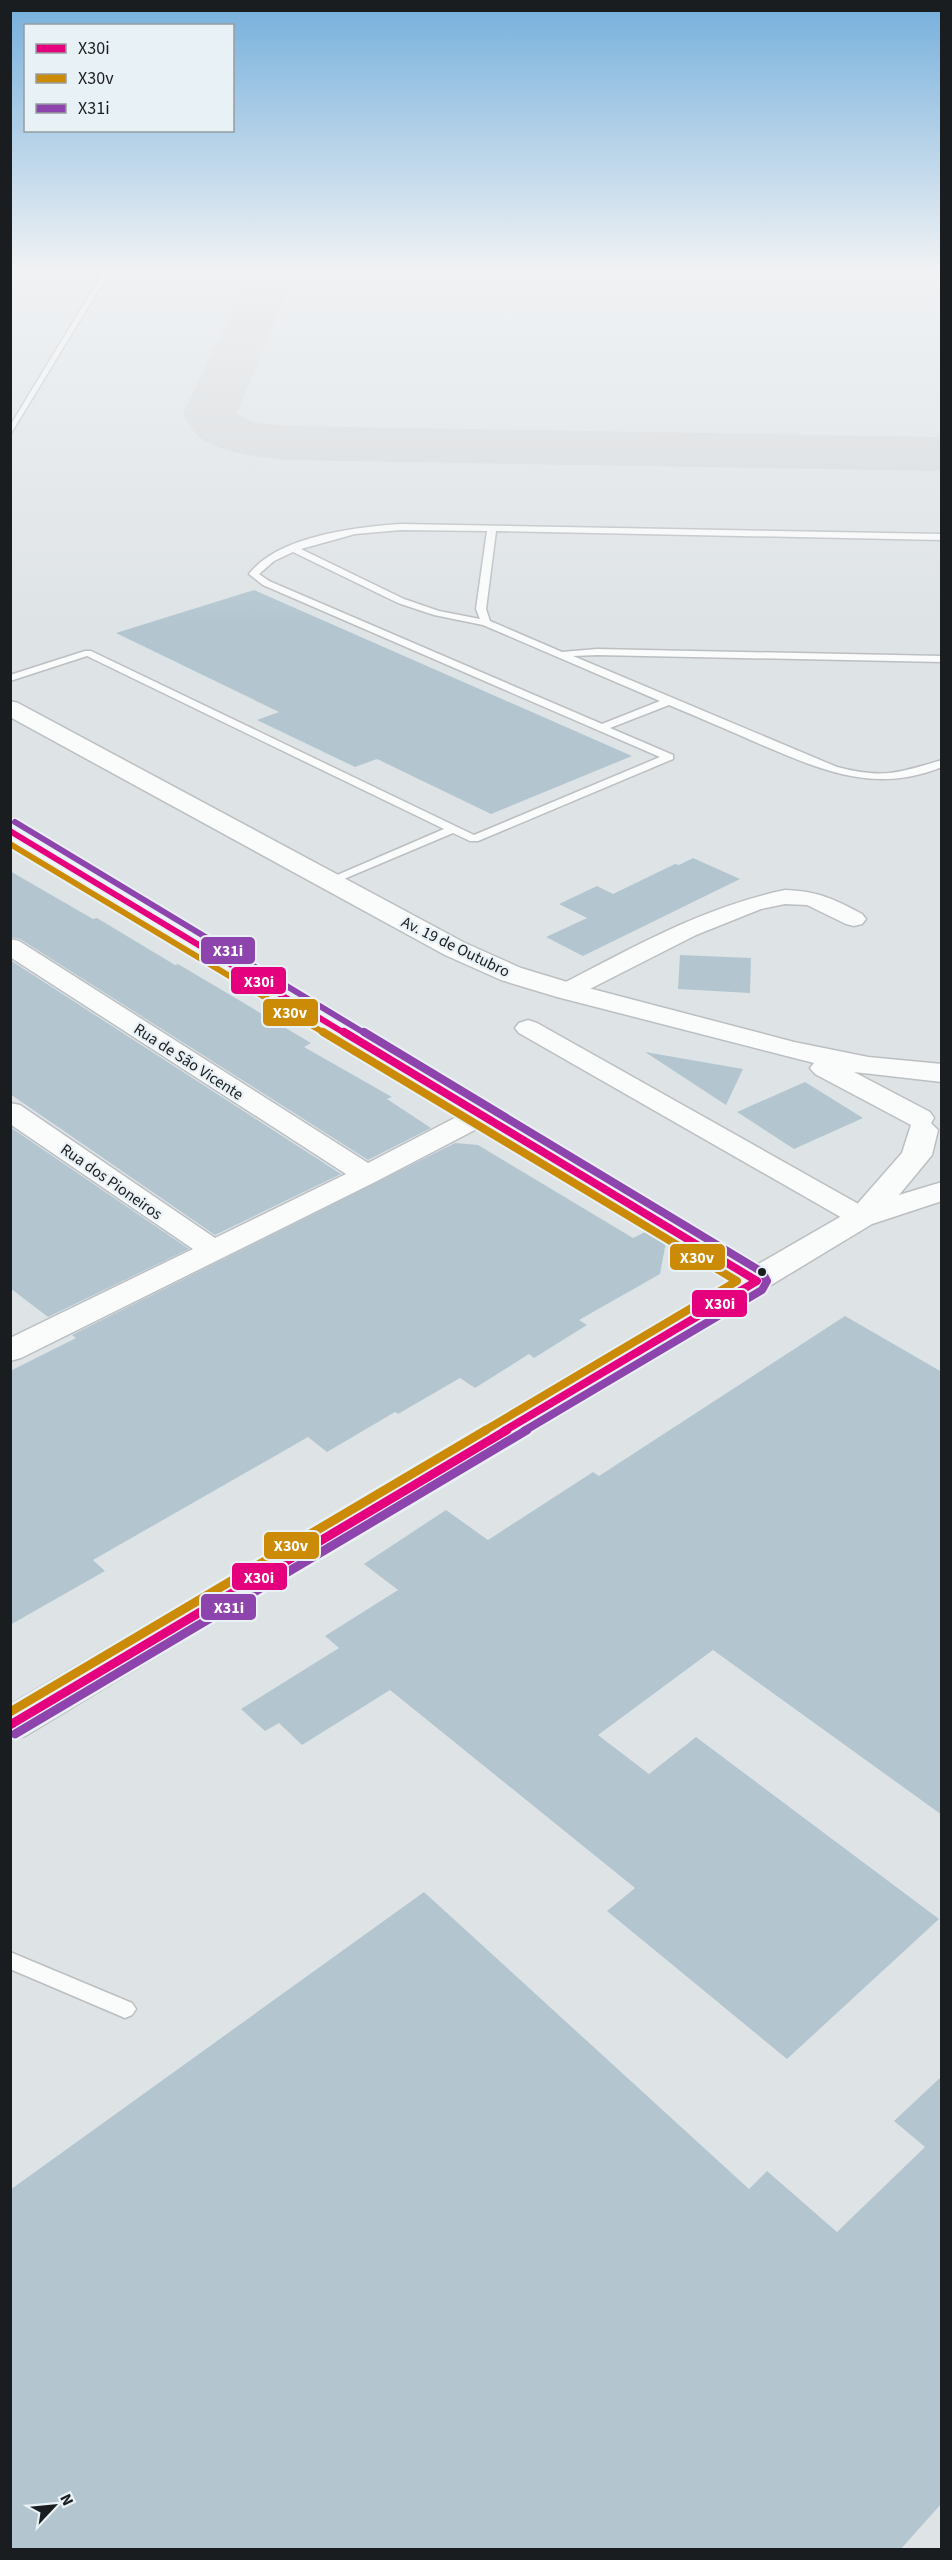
<svg xmlns="http://www.w3.org/2000/svg" width="952" height="2560" viewBox="0 0 952 2560" font-family="'Source Sans 3',sans-serif">
<style>
.lines{fill:none;stroke-linecap:round;stroke-linejoin:round}
.taxiway{fill:#d5d8da;fill-rule:evenodd}
.building{fill:#b3c6d0}
.lane-casing{stroke:#bbbfc1;stroke-width:3}
.street-casing{stroke:#bbbfc1;stroke-width:3}
.secondary-casing{stroke:#bbbfc1;stroke-width:3}
.lane{fill:#fafbfb;fill-rule:evenodd}
.street{fill:#fafbfb;fill-rule:evenodd}
.secondary{fill:#fafbfb;fill-rule:evenodd}
.bus-1-far2-casing{stroke:#e8f1f6;stroke-width:10}
.bus-1-far1-casing{stroke:#e8f1f6;stroke-width:12}
.bus-1-casing{stroke:#e8f1f6;stroke-width:14}
.bus-2-far2-casing{stroke:#e8f1f6;stroke-width:10}
.bus-2-far1-casing{stroke:#e8f1f6;stroke-width:12}
.bus-2-casing{stroke:#e8f1f6;stroke-width:14}
.bus-3-far2-casing{stroke:#e8f1f6;stroke-width:10}
.bus-3-far1-casing{stroke:#e8f1f6;stroke-width:12}
.bus-3-casing{stroke:#e8f1f6;stroke-width:14}
.bus-1-far2{stroke:#e5007d;stroke-width:6}
.bus-1-far1{stroke:#e5007d;stroke-width:8}
.bus-1{stroke:#e5007d;stroke-width:9}
.bus-2-far2{stroke:#cb8b06;stroke-width:6}
.bus-2-far1{stroke:#cb8b06;stroke-width:8}
.bus-2{stroke:#cb8b06;stroke-width:9}
.bus-3-far2{stroke:#8e44ad;stroke-width:6}
.bus-3-far1{stroke:#8e44ad;stroke-width:8}
.bus-3{stroke:#8e44ad;stroke-width:9}
.bus-dot{fill:#1a1d1f;stroke:#e8f1f6;stroke-width:2}
.labels{text-anchor:middle;stroke-width:4.5;stroke-linejoin:round;paint-order:stroke}
.street-label{font-size:16px;fill:#1a1d1f;stroke:#e8f1f6}
.line-badge{stroke:#e8f1f6;stroke-width:2}
.badge-label{font-size:16px;text-anchor:middle;font-weight:bold;fill:#fff}
</style>
<rect width="100%" height="100%" fill="#dee3e6"/>
<g class="lines">
<path class="taxiway" d="M254,266H298L237,413L255,423L287,426L942,437V471L287,460C262,457 214,453 196,434C191,428 187,421 183,414Z"/>
</g>
<path class="building" d="M254,590L632,756L491,814L377,759L355,767L257,720L279,712L116,633Z
M693,858L740,879L583,956L546,937L587,918L559,904L597,886L613,894L675,864L679,865Z
M10,871L93,919L97,918L175,965L178,964L311,1043L304,1047L392,1097L387,1099L431,1128L368,1160L20,939L10,937Z
M680,955L751,958L750,993L678,989Z
M10,960L341,1174L215,1235L10,1094Z
M645,1052L743,1069L726,1105Z
M805,1082L863,1118L794,1149L737,1112Z
M10,1127L189,1249L48,1317L10,1288Z
M455,1143L478,1145L633,1238L647,1231L666,1242L660,1274L579,1320L587,1325L534,1358L529,1354L475,1388L460,1378L398,1414L395,1412L327,1452L308,1437L93,1560L105,1571L10,1625V1371L76,1338L72,1335Z
M845,1316L942,1372V1815L713,1650L598,1735L649,1774L696,1737L939,1919L787,2059L607,1911L635,1888L390,1690L302,1745L279,1723L265,1731L241,1709L339,1648L325,1636L398,1590L364,1564L446,1510L488,1540L593,1472L599,1476Z
M424,1892L749,2189L767,2171L837,2232L925,2147L894,2121L942,2076V2503L900,2550H10V2190Z"/>
<g class="lines">
<g class="lane-casing">
<path id="lane" d="M107,266H113L10,435V426Z
M401,524L942,534V540L496,531L486,609L490,621L562,652L597,649L942,656V662L597,655L573,656L837,767C883,779 898,773 942,760V767C875,794 824,771 762,745C731,731 700,718 669,705L610,728L673,755V759L478,841H470L453,833L332,884L328,883V879L444,829L87,656L10,681V675L85,651H91L474,835L660,757L263,585L249,574C278,536 356,527 401,524ZM401,530L487,531L476,609L480,619L439,611L404,599L301,549L355,534ZM293,552L398,603L434,615L483,625L660,701L602,724L269,581L259,574L274,561Z
M10,1952L132,2003L136,2009L132,2015L125,2018L118,2015L10,1969Z"/>
</g>
<g class="street-casing">
<path id="street" d="M785,890C817,891 834,899 862,914L866,919L862,924L854,926L846,924L807,905L785,904L761,909L696,935L576,996L567,999L558,996L554,991L558,986C632,948 703,907 785,890Z
M10,939L19,941L368,1163L470,1110L480,1108L490,1110L494,1116L490,1122L377,1181L21,1358L10,1361V1338L193,1249L10,1124V1103L20,1105L215,1238L346,1174L10,957Z
M528,1020L537,1023L871,1211L875,1217L871,1223L861,1226L851,1223L519,1033L515,1028L519,1023Z"/>
</g>
<g class="secondary-casing">
<path id="secondary" d="M10,701L18,703L465,943L521,968L577,985L794,1042L868,1057L942,1064V1082L854,1072L930,1112L934,1118L931,1123L938,1130L932,1155L899,1195L942,1182V1201L872,1224L25,1736L10,1740V1705L732,1280L10,842V824L19,826L755,1266L852,1210L902,1153L911,1125L815,1074L810,1068L814,1063L557,997L501,980L445,955L10,717Z"/>
</g>
<use href="#lane" class="lane"/>
<use href="#street" class="street"/>
<use href="#secondary" class="secondary"/>
<g class="bus-1-far2-casing">
<path id="bus-1-far2" d="M10,831L346,1034"/>
</g>
<g class="bus-1-far1-casing">
<path id="bus-1-far1" d="M344,1032L757,1281L504,1431"/>
</g>
<g class="bus-1-casing">
<path id="bus-1" d="M10,1725L507,1430"/>
</g>
<g class="bus-2-far2-casing">
<path id="bus-2-far2" d="M10,844L326,1034"/>
</g>
<g class="bus-2-far1-casing">
<path id="bus-2-far1" d="M323,1032L737,1281L484,1431"/>
</g>
<g class="bus-2-casing">
<path id="bus-2" d="M10,1712L486,1430"/>
</g>
<g class="bus-3-far2-casing">
<path id="bus-3-far2" d="M15,822L366,1034"/>
</g>
<g class="bus-3-far1-casing">
<path id="bus-3-far1" d="M364,1032L762,1272L767,1281L762,1290L524,1431"/>
</g>
<g class="bus-3-casing">
<path id="bus-3" d="M15,1734L527,1430"/>
</g>
<use href="#bus-1-far2" class="bus-1-far2"/>
<use href="#bus-1-far1" class="bus-1-far1"/>
<use href="#bus-1" class="bus-1"/>
<use href="#bus-2-far2" class="bus-2-far2"/>
<use href="#bus-2-far1" class="bus-2-far1"/>
<use href="#bus-2" class="bus-2"/>
<use href="#bus-3-far2" class="bus-3-far2"/>
<use href="#bus-3-far1" class="bus-3-far1"/>
<use href="#bus-3" class="bus-3"/>
</g>
<linearGradient id="sky" x2="0" y2="1"><stop stop-color="#75afdc"/><stop offset="0.43" stop-color="#f0f2f4"/><stop offset="1" stop-color="#f0f2f4" stop-opacity="0"/></linearGradient>
<rect width="952" height="625" fill="url(#sky)"/>
<circle class="bus-dot" cx="762" cy="1272" r="5"/>
<g class="labels">
<g class="street-label">
<text transform="translate(456 946) rotate(26)" y="6">Av. 19 de Outubro</text>
<text transform="translate(189 1061) rotate(33)" y="6">Rua de São Vicente</text>
<text transform="translate(112 1181) rotate(35)" y="6">Rua dos Pioneiros</text>
</g>
</g>
<g class="line-badge">
<rect x="200" y="936" width="56" height="29" rx="6" fill="#8e44ad"/>
<rect x="230" y="966" width="57" height="29" rx="6" fill="#e5007d"/>
<rect x="262" y="998" width="57" height="29" rx="6" fill="#cb8b06"/>
<rect x="669" y="1243" width="57" height="28" rx="6" fill="#cb8b06"/>
<rect x="691" y="1289" width="57" height="29" rx="6" fill="#e5007d"/>
<rect x="263" y="1531" width="57" height="29" rx="6" fill="#cb8b06"/>
<rect x="231" y="1562" width="57" height="29" rx="6" fill="#e5007d"/>
<rect x="200" y="1593" width="57" height="28" rx="6" fill="#8e44ad"/>
</g>
<g class="badge-label">
<text x="228" y="956">X31i</text>
<text x="259" y="987">X30i</text>
<text x="290" y="1018">X30v</text>
<text x="697" y="1263">X30v</text>
<text x="720" y="1309">X30i</text>
<text x="291" y="1551">X30v</text>
<text x="259" y="1583">X30i</text>
<text x="229" y="1613">X31i</text>
</g>
<rect width="952" height="2560" fill="none" stroke="#1a1d1f" stroke-width="24"/>
<rect x="24" y="24" width="210" height="108" fill="#e8f1f6" stroke="#969ca0" stroke-width="1.5"/>
<rect x="36" y="44" width="30" height="9" fill="#e5007d" stroke="#969ca0" stroke-width="1.5"/>
<text x="78" y="54" font-size="18" fill="#1a1d1f">X30i</text>
<rect x="36" y="74" width="30" height="9" fill="#cb8b06" stroke="#969ca0" stroke-width="1.5"/>
<text x="78" y="84" font-size="18" fill="#1a1d1f">X30v</text>
<rect x="36" y="104" width="30" height="9" fill="#8e44ad" stroke="#969ca0" stroke-width="1.5"/>
<text x="78" y="114" font-size="18" fill="#1a1d1f">X31i</text>
<g transform="translate(54 2506) rotate(64)" stroke="#e8f1f6" stroke-width="4.5" paint-order="stroke">
<path d="M0-4.5L10 22L0 15L-10 22Z" fill="#1a1d1f"/>
<text y="-9" font-size="16" font-weight="bold" text-anchor="middle" fill="#1a1d1f">N</text>
</g>
</svg>
